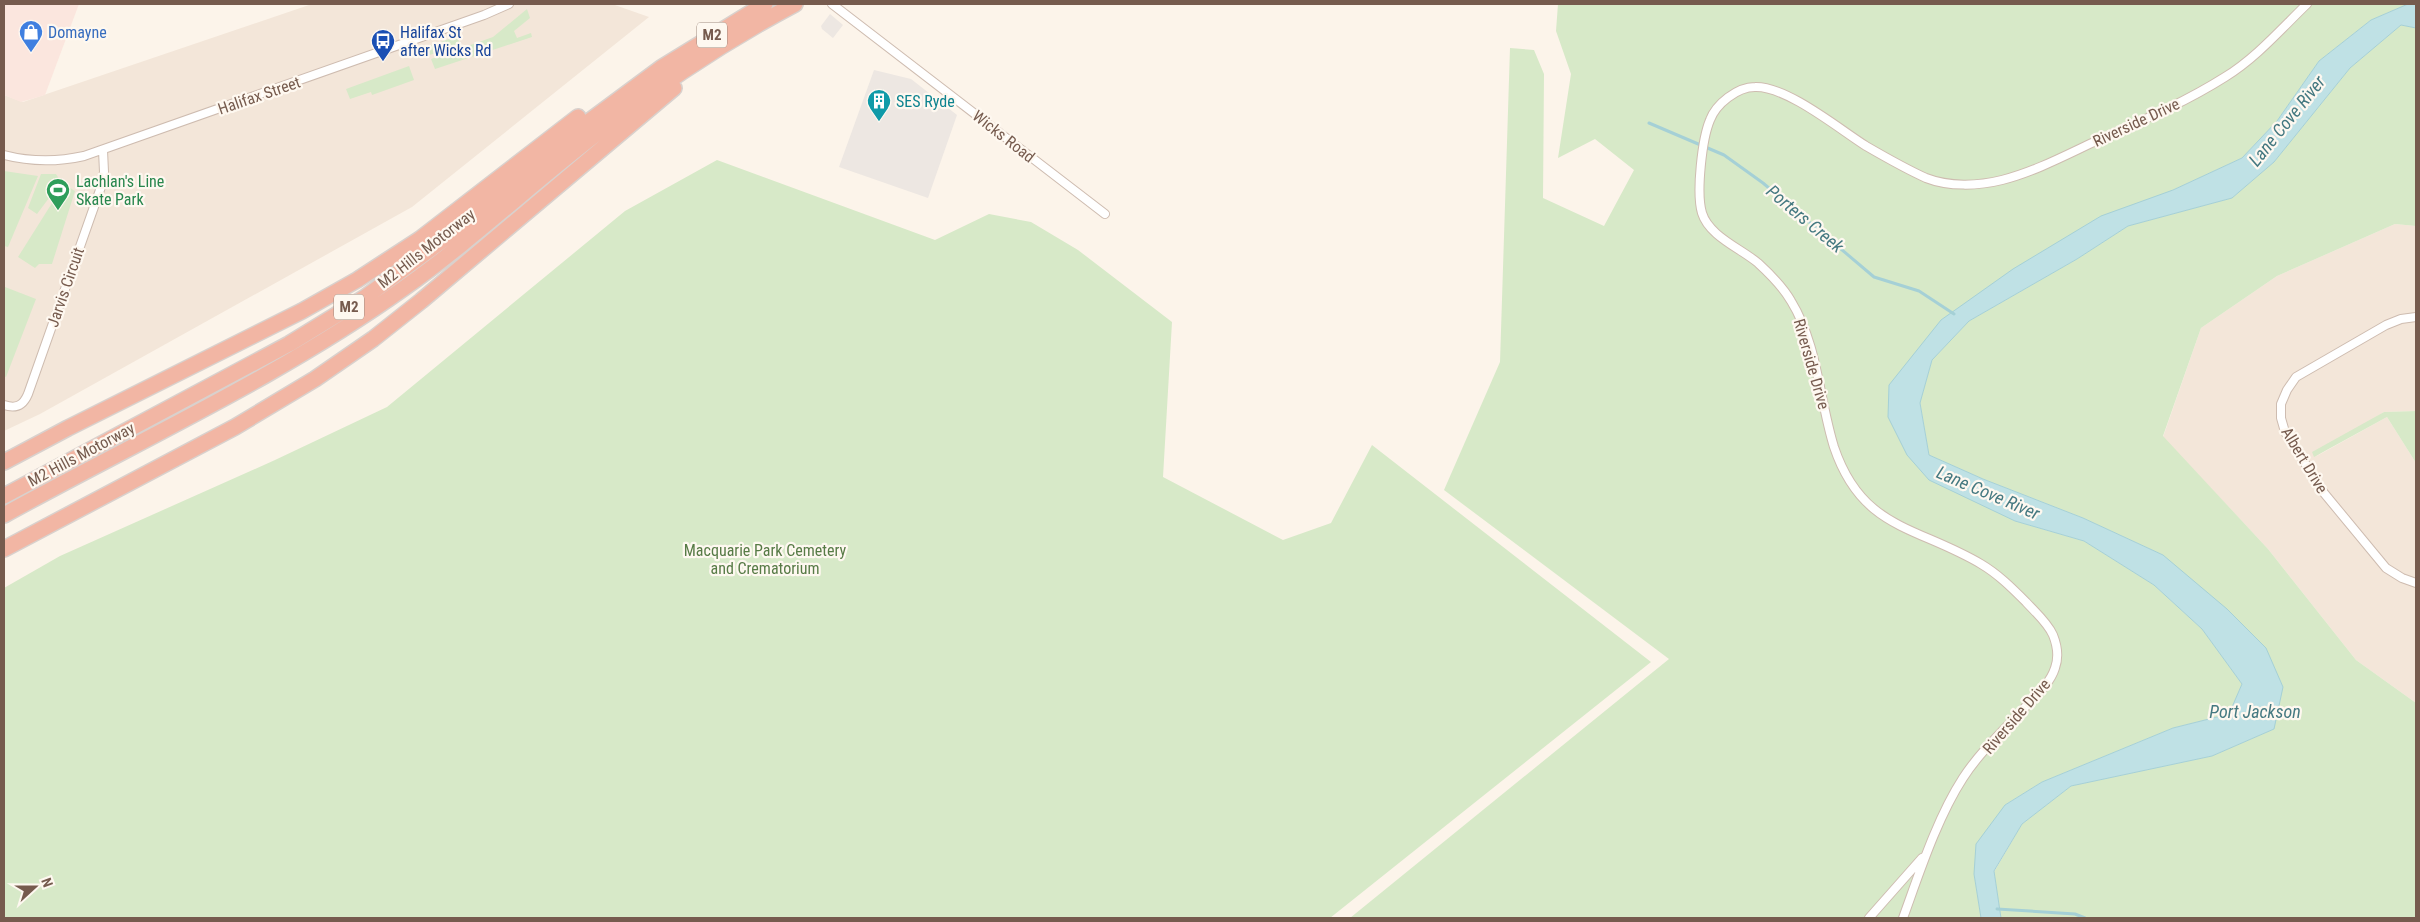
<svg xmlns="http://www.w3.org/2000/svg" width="2420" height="922" viewBox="0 0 2420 922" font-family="'Roboto Condensed',sans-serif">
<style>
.residential{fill:#f3e6d9}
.commercial{fill:#fbe6de}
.industrial{fill:#ede7e2}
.green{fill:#d7e9c8}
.water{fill:#bfe1e5;stroke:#a5d0d6}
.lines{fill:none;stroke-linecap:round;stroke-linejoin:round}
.stream{stroke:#a5d0d6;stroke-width:3}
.street-casing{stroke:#cebcb0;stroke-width:10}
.highway-casing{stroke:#d9d1cd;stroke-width:18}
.street{stroke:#fff;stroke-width:8}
.highway{stroke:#f2b6a4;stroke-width:15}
.labels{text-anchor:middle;stroke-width:4.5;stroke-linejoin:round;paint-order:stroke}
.shield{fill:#fef8f0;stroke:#9f8a7f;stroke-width:1}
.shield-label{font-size:15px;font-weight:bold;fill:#765b4e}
.shop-label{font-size:16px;fill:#366cbe;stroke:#fef8f0;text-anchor:start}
.transit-label{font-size:16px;fill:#164399;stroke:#fef8f0;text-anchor:start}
.street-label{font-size:16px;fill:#765b4e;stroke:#fef8f0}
.culture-label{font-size:16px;fill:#0d838f;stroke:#fef8f0;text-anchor:start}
.leisure-label{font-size:16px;fill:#27864d;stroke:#fef8f0;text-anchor:start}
.park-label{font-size:16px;fill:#577b46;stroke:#fef8f0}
.water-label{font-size:18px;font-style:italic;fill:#457981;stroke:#fef8f0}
</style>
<rect width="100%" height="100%" fill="#fcf4ea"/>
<path class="residential" d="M312,4H612L649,17L412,207L40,414L4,431V95L23,102Z
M2395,224L2416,226V411L2384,412L2315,457L2387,417L2416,463V703L2356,660L2268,549L2163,437L2201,328L2277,276Z"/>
<path class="commercial" d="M4,4H79L45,95L21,102L4,95Z"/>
<path class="industrial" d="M830,14L843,25L833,38L822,29L821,26Z
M874,70L911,79L957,115L928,198L839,167Z"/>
<path class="green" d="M1558,4H2408L2371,20L2319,61L2277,121L2242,158L2173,190L1941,320L1907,455L2015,521L2084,541L2154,585L2202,629L2242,684L2229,714L2173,728L2042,782L2005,805L1974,874L1981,918H1350L1669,659L1444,490L1500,362L1510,48L1534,50L1544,74L1543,198L1604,226L1634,170L1595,139L1558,158L1571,74L1556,31Z
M527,9L530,18L514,31L517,38L531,33L532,37L435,69L431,59L493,37Z
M2401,25L2416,28V226L2395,224L2277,276L2201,328L2163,436L2268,549L2356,660L2416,703V918H2001L1994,872L2022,824L2071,786L2212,756L2274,729L2163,555L2083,518L1983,479L1929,455L1920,403L1932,360L1969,321L2077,259L2128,226L2232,198L2274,162L2350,68Z
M457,36L460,44L427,56L424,48Z
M409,66L414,80L372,95L371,92L350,99L346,89Z
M717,160L935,240L989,214L1031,222L1078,250L1172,322L1163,477L1283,540L1331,523L1372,445L1651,662L1330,918H4V588L60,556L275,460L387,407L625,211Z
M4,171L38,176L8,247L4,246Z
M41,174H56L61,182L37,214L28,208Z
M64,184L75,191L52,264H39L35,268L18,257Z
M5,287L36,299L6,377L4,376Z
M2416,411V463L2387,417L2314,457L2312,452L2384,412Z"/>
<path class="water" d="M2408,4H2416V28L2401,25L2350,68L2274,162L2232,198L2128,226L2077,259L1969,321L1932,360L1920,403L1929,455L1983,479L2083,518L2163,555L2227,609L2266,648L2283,687L2274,729L2212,756L2071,786L2022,824L1994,871L2001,918H1981L1974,874L1976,844L2005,805L2042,782L2173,728L2229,714L2242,684L2202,629L2154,585L2084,541L2015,521L1929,480L1907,455L1888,417L1889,385L1941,320L2013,269L2101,216L2173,190L2242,158L2277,121L2319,61L2371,20Z"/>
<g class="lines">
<path class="stream" d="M1649,123L1724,155L1763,183L1874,277L1919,291L1954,314
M1997,909L2075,914L2085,918"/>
<g class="street-casing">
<path id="street" d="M832,4L1105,214
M4,155C31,162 57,162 84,156L484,15L509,4
M2416,317L2401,319L2386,325L2296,377L2287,390L2281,404V418L2285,432L2324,493L2386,568L2402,578L2416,583
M4,405C16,409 23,406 28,394L101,187L104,172L103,150
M1869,918L1922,858
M1903,918C1919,874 1937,818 1963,778C1981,750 2008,726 2030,702C2040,692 2051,681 2055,668C2059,657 2057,645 2053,635C2047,622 2035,612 2026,602C2012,588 1998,574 1981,564C1917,526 1862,530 1834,447C1819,399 1818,345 1791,301C1783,287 1770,274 1758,263C1740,248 1709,236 1702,213C1696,193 1702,139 1710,120C1716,104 1737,87 1755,87C1787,86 1839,129 1866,146C1885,157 1906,169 1926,178C1949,187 1978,186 2002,180C2034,172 2066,155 2096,141C2139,122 2184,103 2225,77C2256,58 2281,29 2307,4"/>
</g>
<g class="highway-casing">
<path id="highway" d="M4,462L68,428L302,311L357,280L420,239L578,117
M4,496L289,344L364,298L447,237L576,131L661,68L765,4
M4,515C138,441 279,377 404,288C474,239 536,179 604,128C665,81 727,40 795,4
M4,549L235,427L315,379L373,339L421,301L674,88"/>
</g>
<use href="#street" class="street"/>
<use href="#highway" class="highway"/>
</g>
<defs>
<g id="shop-pin" transform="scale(1.25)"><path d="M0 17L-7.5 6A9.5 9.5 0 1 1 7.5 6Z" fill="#3f7fe0" stroke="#fef8f0"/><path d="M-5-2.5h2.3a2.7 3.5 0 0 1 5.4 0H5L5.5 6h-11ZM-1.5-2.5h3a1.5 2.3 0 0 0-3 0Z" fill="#fff"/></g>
<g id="bus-pin" transform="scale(1.25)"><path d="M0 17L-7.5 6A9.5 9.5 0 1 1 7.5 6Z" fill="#1a4fb4" stroke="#fef8f0"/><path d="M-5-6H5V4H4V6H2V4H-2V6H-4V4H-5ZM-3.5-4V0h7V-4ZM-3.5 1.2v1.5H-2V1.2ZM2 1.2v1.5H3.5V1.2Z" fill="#fff"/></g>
<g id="building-pin" transform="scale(1.25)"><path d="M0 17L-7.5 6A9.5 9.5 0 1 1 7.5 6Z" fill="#0f9aa8" stroke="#fef8f0"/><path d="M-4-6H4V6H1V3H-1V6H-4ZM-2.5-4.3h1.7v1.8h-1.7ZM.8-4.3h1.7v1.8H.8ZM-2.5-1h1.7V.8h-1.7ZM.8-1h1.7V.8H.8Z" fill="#fff"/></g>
<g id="stadium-pin" transform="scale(1.25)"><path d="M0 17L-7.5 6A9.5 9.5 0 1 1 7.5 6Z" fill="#2e9e5b" stroke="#fef8f0"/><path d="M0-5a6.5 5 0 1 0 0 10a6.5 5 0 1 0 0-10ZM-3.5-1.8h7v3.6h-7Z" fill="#fff"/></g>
</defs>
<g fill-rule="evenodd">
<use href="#shop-pin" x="31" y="32"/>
<use href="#bus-pin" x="383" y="41"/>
<use href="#building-pin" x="879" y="101"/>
<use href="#stadium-pin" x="58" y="190"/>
</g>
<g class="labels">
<g class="shield">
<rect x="697" y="22.5" width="30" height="25" rx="4"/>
<rect x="334" y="294.5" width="30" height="25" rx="4"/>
</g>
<g class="shield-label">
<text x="712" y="40">M2</text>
<text x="349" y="312">M2</text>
</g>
<g class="shop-label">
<text x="48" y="38">Domayne</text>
</g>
<g class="transit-label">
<text x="400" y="38">Halifax St<tspan x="400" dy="18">after Wicks Rd</tspan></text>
</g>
<g class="street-label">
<text transform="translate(259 95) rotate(-19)" y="6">Halifax Street</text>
<text transform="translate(2136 122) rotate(-25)" y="6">Riverside Drive</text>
<text transform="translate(1004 136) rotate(38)" y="6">Wicks Road</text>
<text transform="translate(426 248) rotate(-38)" y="6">M2 Hills Motorway</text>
<text transform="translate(65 287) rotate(-71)" y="6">Jarvis Circuit</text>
<text transform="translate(1812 364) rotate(74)" y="6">Riverside Drive</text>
<text transform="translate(81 454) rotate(-28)" y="6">M2 Hills Motorway</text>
<text transform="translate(2305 460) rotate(59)" y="6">Albert Drive</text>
<text transform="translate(2016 716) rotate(-49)" y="6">Riverside Drive</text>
</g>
<g class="culture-label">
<text x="896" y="107">SES Ryde</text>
</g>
<g class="leisure-label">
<text x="76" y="187">Lachlan's Line<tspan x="76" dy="18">Skate Park</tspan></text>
</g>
<g class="park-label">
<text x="765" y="556">Macquarie Park Cemetery<tspan x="765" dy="18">and Crematorium</tspan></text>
</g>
<g class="water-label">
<text transform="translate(2287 121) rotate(-51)" y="6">Lane Cove River</text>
<text transform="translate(1805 219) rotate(40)" y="6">Porters Creek</text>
<text transform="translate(1988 493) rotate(23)" y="6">Lane Cove River</text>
<text x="2255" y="718">Port Jackson</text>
</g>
</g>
<rect width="2420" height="922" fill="none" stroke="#765b4e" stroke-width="10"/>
<g transform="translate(35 887) rotate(69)" stroke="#fef8f0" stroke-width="4" paint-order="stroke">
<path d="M0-4L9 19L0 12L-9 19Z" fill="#765b4e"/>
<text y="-8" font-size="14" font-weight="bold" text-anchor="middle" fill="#765b4e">N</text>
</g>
</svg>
